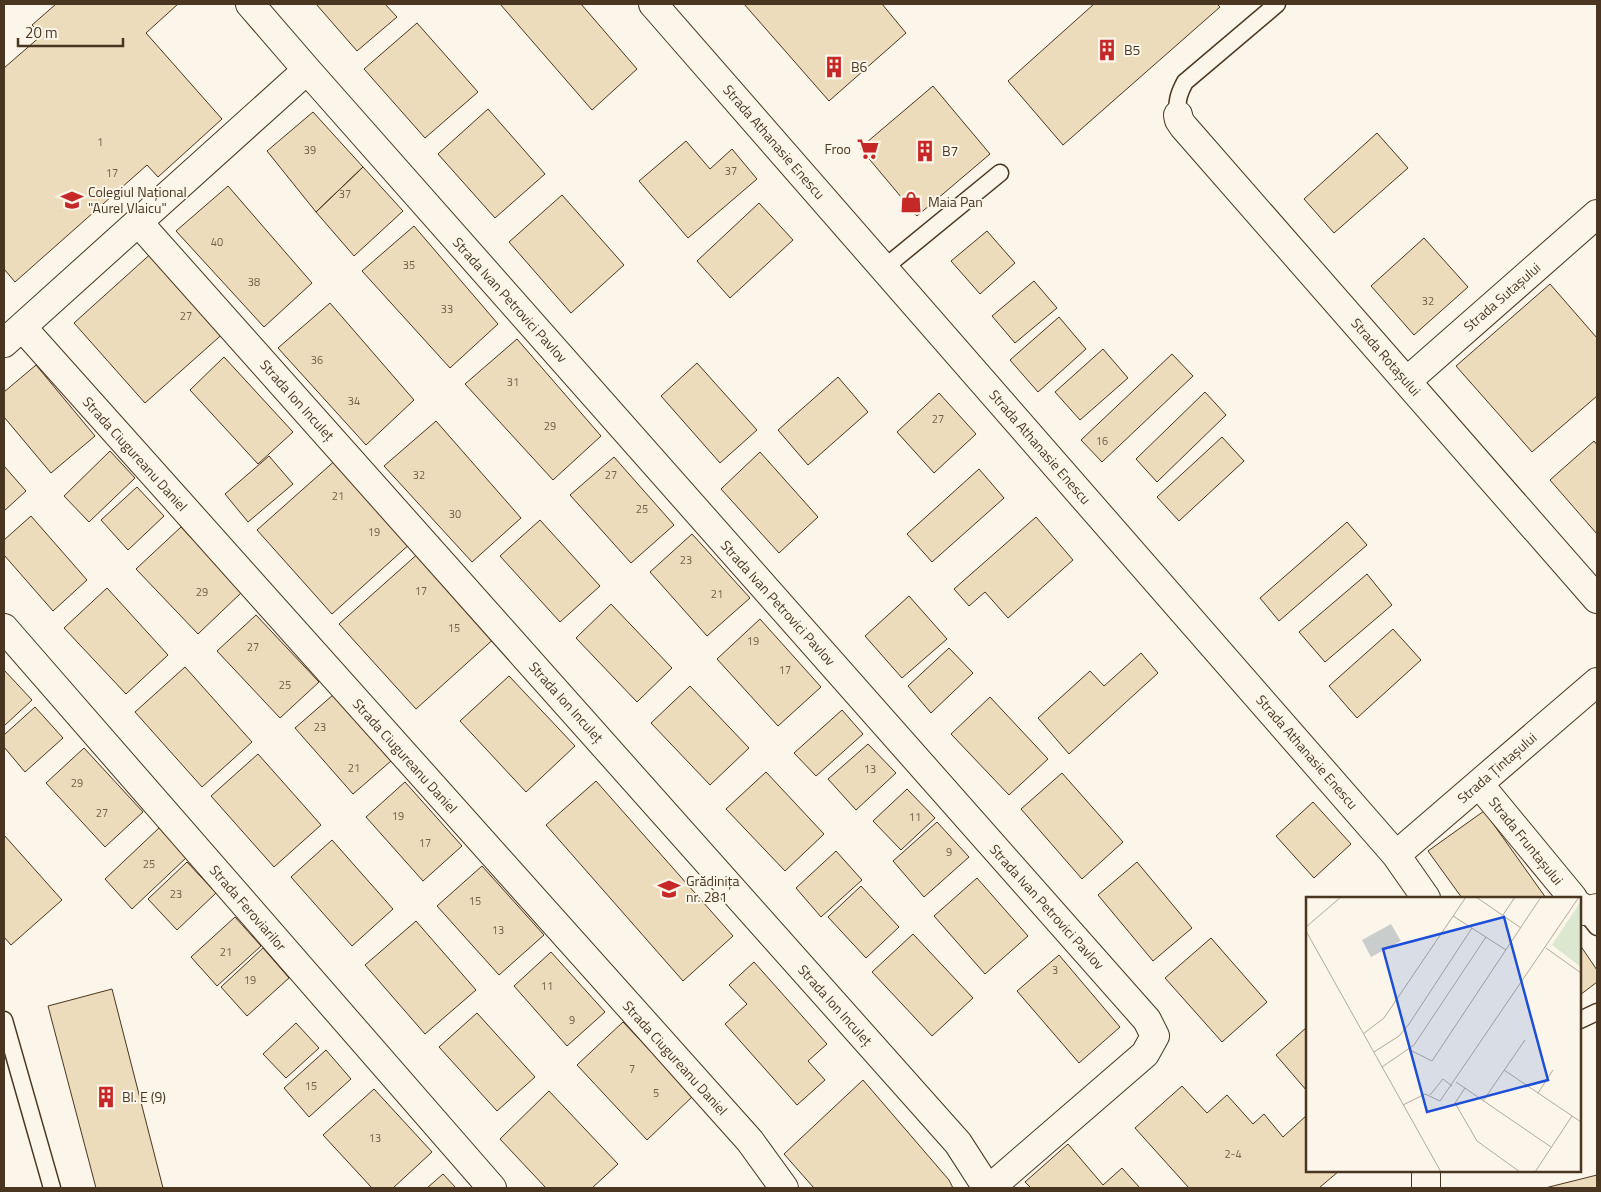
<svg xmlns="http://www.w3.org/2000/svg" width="1601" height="1192" viewBox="0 0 1601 1192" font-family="'Titillium Web',sans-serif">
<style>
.building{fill:#ecdcbc;stroke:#4a3520}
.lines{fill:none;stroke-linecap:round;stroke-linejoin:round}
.lane-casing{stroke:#4a3520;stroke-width:19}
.street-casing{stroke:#4a3520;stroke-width:30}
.lane{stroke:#fbf6e9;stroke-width:16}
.street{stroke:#fbf6e9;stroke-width:28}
.labels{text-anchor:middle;stroke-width:4;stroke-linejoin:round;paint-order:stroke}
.number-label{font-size:11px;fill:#725f47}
.poi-label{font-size:14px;fill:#4a3520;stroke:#fbf6e9;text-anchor:start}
.street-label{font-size:14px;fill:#4a3520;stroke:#fbf6e9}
.inset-road{fill:none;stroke:#b4a999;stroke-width:1}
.view{fill:#1d4ed8;fill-opacity:0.15;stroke:#1d4ed8;stroke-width:2.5}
.inset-edge{fill:none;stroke:#4a3520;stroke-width:2.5}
</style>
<rect width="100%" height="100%" fill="#fbf6e9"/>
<path class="building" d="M56,4H178L146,33L222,119L158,177L147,165L15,282L4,269V68L42,35L32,25Z
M316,4H385L397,17L357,51Z
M500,4H581L637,69L592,110Z
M744,4H882L906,33L829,101Z
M1094,4H1217L1220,7L1063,145L1008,81Z
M417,23L478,92L425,138L364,69Z
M933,86L990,154L917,216L860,148Z
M488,109L545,174L495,218L438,154Z
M313,112L363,167L316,212L267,151Z
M1377,133L1408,168L1334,233L1304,199Z
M686,141L710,169L732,149L757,179L688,238L639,181Z
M363,167L403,211L354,256L316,212Z
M228,186L312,283L264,327L176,231Z
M562,195L624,265L571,313L509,242Z
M759,203L793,240L730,298L697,261Z
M414,226L498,324L450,368L362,271Z
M987,231L1015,263L980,294L951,261Z
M1424,238L1468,287L1414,335L1371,286Z
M155,250L227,330L145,403L74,323Z
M1034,281L1057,308L1015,343L992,316Z
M1550,284L1597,338V396L1532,452L1456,366Z
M330,303L414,400L366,445L278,348Z
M1059,317L1086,349L1038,392L1010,360Z
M517,339L601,436L553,480L465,384Z
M1103,349L1128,378L1080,420L1055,392Z
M1172,354L1193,376L1102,462L1081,440Z
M224,357L293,432L258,464L190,390Z
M697,363L757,430L720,463L661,396Z
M36,365L95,436L51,473L4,417V392Z
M838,377L868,412L808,465L778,430Z
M1205,392L1226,415L1157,482L1136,459Z
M939,393L976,434L934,473L897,432Z
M436,421L521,518L472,562L384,466Z
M1222,437L1244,461L1179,521L1157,497Z
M1594,441L1597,445V534L1550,480Z
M110,451L135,478L89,522L64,496Z
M760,452L818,517L779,553L721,489Z
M269,456L293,484L248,522L225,494Z
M614,457L674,525L631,563L570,495Z
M338,458L412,542L332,614L257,530Z
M4,466L26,491L4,511Z
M979,469L1004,498L932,562L907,534Z
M137,487L164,516L128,550L101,520Z
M31,516L87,580L53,611L4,555V540Z
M1036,517L1073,560L1008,618L985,592L969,606L954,589Z
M540,520L600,586L560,622L500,556Z
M1347,522L1367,545L1279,621L1260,598Z
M181,527L242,592L198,634L136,569Z
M692,534L750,598L707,636L650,572Z
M421,551L497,636L416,709L339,624Z
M1367,574L1392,605L1325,662L1299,632Z
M107,588L168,655L126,694L64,628Z
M909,596L947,639L902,678L865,636Z
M611,604L672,668L637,702L576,638Z
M256,615L319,682L280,718L217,651Z
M760,619L821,687L778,726L717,659Z
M1393,629L1421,660L1357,718L1329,686Z
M949,648L973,673L931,713L908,686Z
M1141,653L1158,673L1069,754L1038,718L1090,671L1104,686Z
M185,667L252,742L202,787L135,712Z
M4,670L32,700L4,726Z
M509,676L575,746L526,792L460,721Z
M690,686L749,748L710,785L651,723Z
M333,695L391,761L353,794L295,728Z
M990,697L1048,759L1009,795L951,734Z
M35,707L63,738L25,772L4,747V735Z
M842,710L863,734L816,776L794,753Z
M868,744L896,773L856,810L828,779Z
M84,748L143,812L105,847L46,783Z
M258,754L321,825L274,867L211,796Z
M766,772L824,834L785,871L726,809Z
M1062,773L1123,842L1082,879L1021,809Z
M596,781L733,936L683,981L546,825Z
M405,782L462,846L423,881L366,817Z
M907,789L935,818L901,850L873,821Z
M1313,802L1351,844L1314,878L1276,836Z
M1484,811L1546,898H1462L1428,851Z
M937,822L969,857L924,897L893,861Z
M159,828L187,857L132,909L105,879Z
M4,835L62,900L11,945L4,937Z
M332,840L393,909L352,946L291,877Z
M836,851L862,880L821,917L796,888Z
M187,862L216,893L177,930L148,899Z
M1137,862L1192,928L1153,961L1098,895Z
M482,866L544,935L499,975L437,906Z
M977,878L1028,936L985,974L934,916Z
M861,886L899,927L866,958L828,917Z
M235,917L261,946L217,986L191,957Z
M416,921L476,990L425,1034L365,965Z
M913,934L973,998L932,1036L872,972Z
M1211,938L1267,1002L1222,1042L1165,978Z
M1580,945L1597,970V982L1580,995Z
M263,948L289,978L247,1016L221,987Z
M551,952L605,1012L567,1046L514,986Z
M1059,955L1120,1027L1079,1063L1017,991Z
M754,962L827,1044L808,1061L825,1080L797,1105L725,1024L747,1004L729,985Z
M112,989L163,1188H96L48,1006Z
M477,1013L535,1077L497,1111L439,1047Z
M623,1022L693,1096L647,1140L577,1065Z
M296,1023L319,1048L286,1078L263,1054Z
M1307,1027V1091L1276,1055Z
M326,1050L351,1079L309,1117L284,1088Z
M863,1080L949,1180L953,1188H814L784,1154Z
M1182,1086L1207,1113L1227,1095L1253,1124L1264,1114L1283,1137L1307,1115V1171H1339L1319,1188H1189L1135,1128Z
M374,1089L432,1152L393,1188H372L323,1135Z
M549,1091L618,1164L592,1188H546L500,1139Z
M1068,1144L1103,1185L1122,1168L1140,1188H1031L1025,1182Z
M443,1174L456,1188H427Z
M1597,1175V1188H1545Z"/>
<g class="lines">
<g class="lane-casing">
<path id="lane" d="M1178,115C1176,102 1179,93 1185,82L1277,4
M884,268L1000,173
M1584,911L1597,927
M4,1020L52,1188
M1580,1020L1597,1012"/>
</g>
<g class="street-casing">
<path id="street" d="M250,4L307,70L1147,1020L1155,1036L1145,1054L990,1188
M653,4L1396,855L1426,898
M1178,115L1179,120L1183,126L1597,599
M138,222L958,1143L987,1188
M22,327L750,1141L784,1188
M4,343L307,70
M1407,381L1597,214
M4,628L492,1188
M1479,784L1573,898
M1396,855L1597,682
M1580,906L1584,911L1597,908
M1426,1188V1171"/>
</g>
<use href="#lane" class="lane"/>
<use href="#street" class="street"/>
</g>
<defs>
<g id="building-bare" transform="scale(1.725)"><path d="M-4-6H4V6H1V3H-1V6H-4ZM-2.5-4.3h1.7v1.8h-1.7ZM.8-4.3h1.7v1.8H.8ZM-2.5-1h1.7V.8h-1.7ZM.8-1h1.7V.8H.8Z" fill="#c62828" stroke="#fbf6e9" stroke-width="2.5" paint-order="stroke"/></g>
<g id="supermarket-bare" transform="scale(1.725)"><path d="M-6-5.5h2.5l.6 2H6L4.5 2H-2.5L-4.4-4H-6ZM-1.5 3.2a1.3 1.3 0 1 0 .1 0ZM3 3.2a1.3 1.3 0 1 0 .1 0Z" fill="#c62828" stroke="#fbf6e9" stroke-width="2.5" paint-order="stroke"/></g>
<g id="school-bare" transform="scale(1.725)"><path d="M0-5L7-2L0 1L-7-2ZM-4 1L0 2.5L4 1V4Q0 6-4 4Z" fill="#c62828" stroke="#fbf6e9" stroke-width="2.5" paint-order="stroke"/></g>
<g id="shop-bare" transform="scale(1.725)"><path d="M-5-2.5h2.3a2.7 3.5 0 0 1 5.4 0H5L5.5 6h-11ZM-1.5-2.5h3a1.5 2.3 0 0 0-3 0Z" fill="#c62828" stroke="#fbf6e9" stroke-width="2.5" paint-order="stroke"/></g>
</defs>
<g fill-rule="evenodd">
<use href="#building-bare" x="1107" y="50"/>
<use href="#building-bare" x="834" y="67"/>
<use href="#supermarket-bare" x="868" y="149"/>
<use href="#building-bare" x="925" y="151"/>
<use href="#school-bare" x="72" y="200"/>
<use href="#shop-bare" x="911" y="202"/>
<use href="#school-bare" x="669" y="889"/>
<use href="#building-bare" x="106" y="1097"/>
</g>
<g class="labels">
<g class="number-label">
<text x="100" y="146">1</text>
<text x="310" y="154">39</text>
<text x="731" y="175">37</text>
<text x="112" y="177">17</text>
<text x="345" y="198">37</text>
<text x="217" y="246">40</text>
<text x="409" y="269">35</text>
<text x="254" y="286">38</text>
<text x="1428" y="305">32</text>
<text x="447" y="313">33</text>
<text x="186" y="320">27</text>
<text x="317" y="364">36</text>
<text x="513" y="386">31</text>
<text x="354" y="405">34</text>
<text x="938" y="423">27</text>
<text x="550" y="430">29</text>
<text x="1102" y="445">16</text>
<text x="419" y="479">32</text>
<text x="611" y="479">27</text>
<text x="338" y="500">21</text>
<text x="642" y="513">25</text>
<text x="455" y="518">30</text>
<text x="374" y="536">19</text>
<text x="686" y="564">23</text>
<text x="421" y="595">17</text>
<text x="202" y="596">29</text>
<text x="717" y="598">21</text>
<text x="454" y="632">15</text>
<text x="753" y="645">19</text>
<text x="253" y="651">27</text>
<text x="785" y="674">17</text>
<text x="285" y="689">25</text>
<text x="320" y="731">23</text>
<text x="354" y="772">21</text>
<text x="870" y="773">13</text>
<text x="77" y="787">29</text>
<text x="102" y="817">27</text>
<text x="398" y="820">19</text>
<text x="915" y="821">11</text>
<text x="425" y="847">17</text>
<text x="949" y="856">9</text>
<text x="149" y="868">25</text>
<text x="176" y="898">23</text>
<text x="475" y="905">15</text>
<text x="498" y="934">13</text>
<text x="226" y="956">21</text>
<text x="1055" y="974">3</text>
<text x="250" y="984">19</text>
<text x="547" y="990">11</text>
<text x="572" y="1024">9</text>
<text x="632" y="1073">7</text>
<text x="311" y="1090">15</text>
<text x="656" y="1097">5</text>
<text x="375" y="1142">13</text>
<text x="1233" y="1158">2-4</text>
</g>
<g class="poi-label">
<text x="1124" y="55">B5</text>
<text x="851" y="72">B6</text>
<text x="851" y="154" text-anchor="end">Froo</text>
<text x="942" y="156">B7</text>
<text x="88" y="197">Colegiul Național<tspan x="88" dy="16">"Aurel Vlaicu"</tspan></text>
<text x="928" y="207">Maia Pan</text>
<text x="686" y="886">Grădinița<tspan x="686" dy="16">nr. 281</tspan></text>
<text x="122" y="1102">Bl. E (9)</text>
</g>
<g class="street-label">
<text transform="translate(774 142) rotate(49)" y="5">Strada Athanasie Enescu</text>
<text transform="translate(1502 297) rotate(-41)" y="5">Strada Sutașului</text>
<text transform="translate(510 300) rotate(48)" y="5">Strada Ivan Petrovici Pavlov</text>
<text transform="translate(1386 357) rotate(49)" y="5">Strada Rotașului</text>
<text transform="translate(297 400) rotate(48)" y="5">Strada Ion Inculeț</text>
<text transform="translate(1040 447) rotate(49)" y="5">Strada Athanasie Enescu</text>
<text transform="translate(135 454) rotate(48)" y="5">Strada Ciugureanu Daniel</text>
<text transform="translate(778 603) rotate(48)" y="5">Strada Ivan Petrovici Pavlov</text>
<text transform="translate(566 702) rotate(48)" y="5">Strada Ion Inculeț</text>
<text transform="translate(1307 752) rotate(49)" y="5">Strada Athanasie Enescu</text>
<text transform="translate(405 756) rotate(48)" y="5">Strada Ciugureanu Daniel</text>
<text transform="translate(1497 768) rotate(-41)" y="5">Strada Țintașului</text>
<text transform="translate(1526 841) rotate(51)" y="5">Strada Fruntașului</text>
<text transform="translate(1047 907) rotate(48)" y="5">Strada Ivan Petrovici Pavlov</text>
<text transform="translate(248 908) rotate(49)" y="5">Strada Feroviarilor</text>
<text transform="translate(835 1005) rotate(48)" y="5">Strada Ion Inculeț</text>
<text transform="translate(675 1058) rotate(48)" y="5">Strada Ciugureanu Daniel</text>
</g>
</g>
<g transform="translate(1306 897)">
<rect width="275" height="275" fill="#fbf6e9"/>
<path d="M275,4V70L246,48Z" fill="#dce7d0"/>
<path d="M85,27L95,44L65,60L56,43Z" fill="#c9cecd"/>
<path class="inset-road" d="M170,0L215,31M197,18L209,0M147,19L200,53M0,30L35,0M0,34L135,275M240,51L275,76M57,137L78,121L160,0M104,153L126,164L235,0M68,155L93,139L103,127L166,31M76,170L108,148L180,40M198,173L275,225M150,185L245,250M159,191L149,206L171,244L214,275M232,196L247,173M124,198L137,182L146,189M177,204L219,143M97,208L119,197L134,204L273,0M229,275L266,219"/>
<path class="view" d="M198,20L242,183L121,215L77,52Z"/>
<rect width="275" height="275" class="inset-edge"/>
</g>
<rect width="1601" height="1192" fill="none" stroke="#4a3520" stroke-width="10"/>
<path d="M18 38v8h105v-8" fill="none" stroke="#4a3520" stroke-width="2.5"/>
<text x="25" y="38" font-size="15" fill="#4a3520" stroke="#fbf6e9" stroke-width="4" paint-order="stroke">20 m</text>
</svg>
